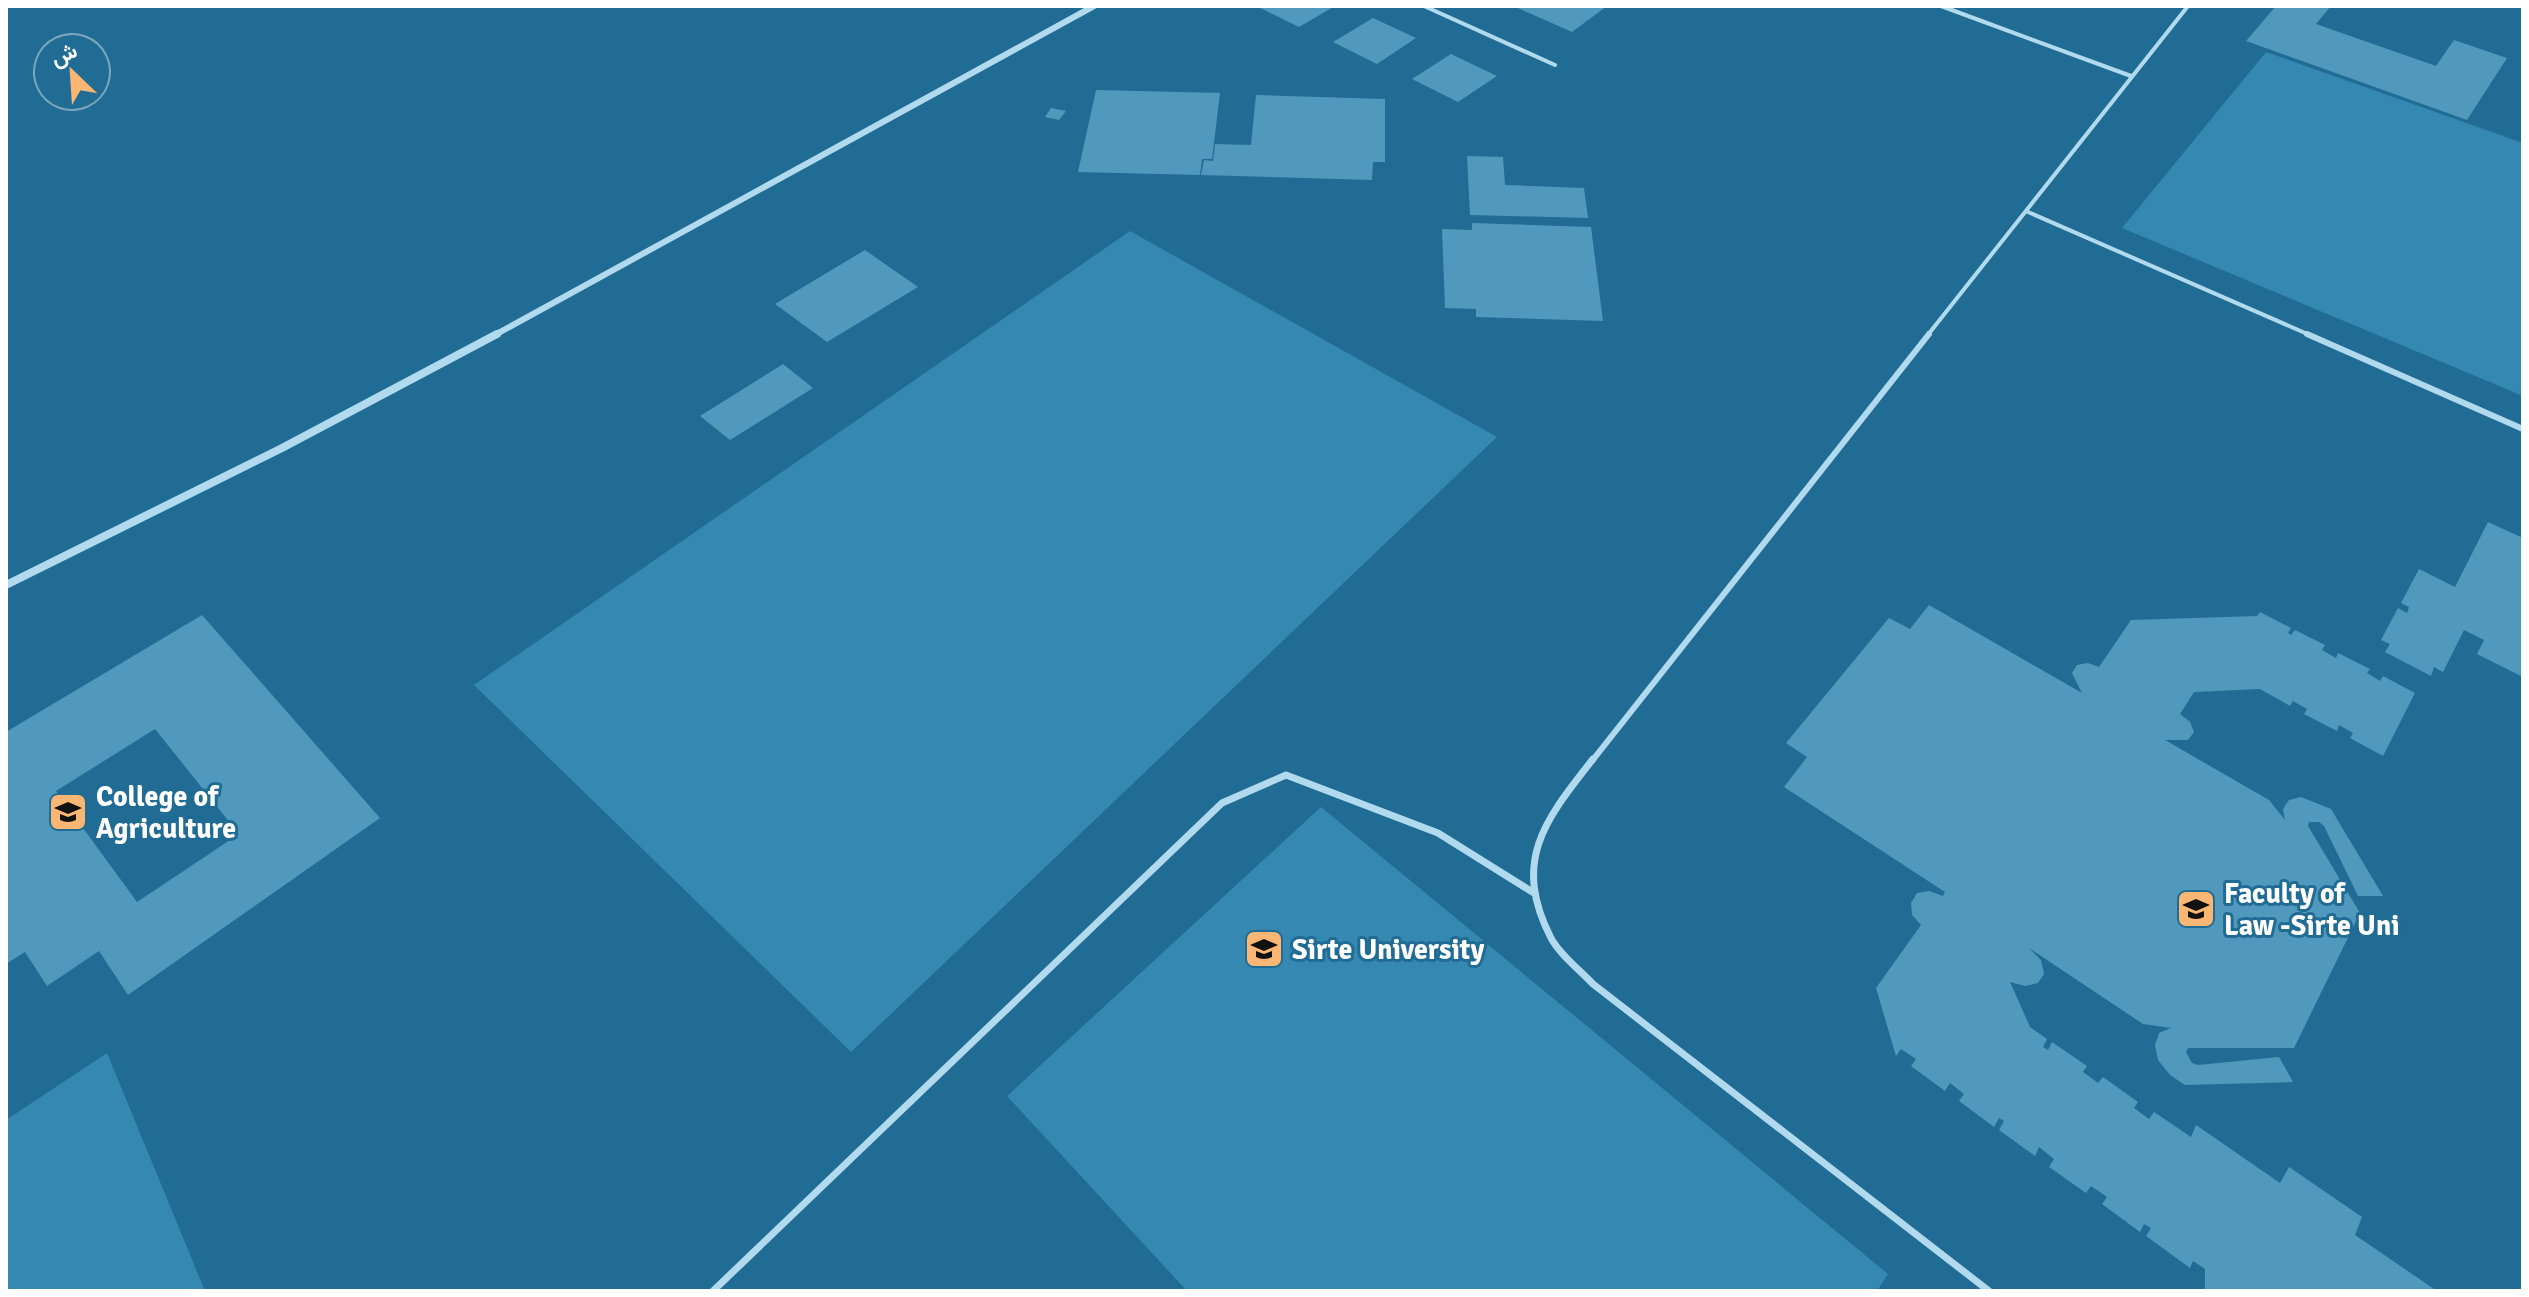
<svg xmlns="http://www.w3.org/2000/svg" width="2529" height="1297" viewBox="0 0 2529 1297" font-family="Signika,Vazirmatn,sans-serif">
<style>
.green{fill:#3488b1}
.building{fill:#5099bd;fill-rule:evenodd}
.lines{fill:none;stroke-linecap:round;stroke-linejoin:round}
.service-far2{stroke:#b2daee;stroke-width:4}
.service-far1{stroke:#b2daee;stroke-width:6}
.service{stroke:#b2daee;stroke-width:7}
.minor-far1{stroke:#b2daee;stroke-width:6}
.minor{stroke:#b2daee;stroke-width:8}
.labels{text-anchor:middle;stroke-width:6;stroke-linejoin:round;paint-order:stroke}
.poi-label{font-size:28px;font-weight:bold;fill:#fff;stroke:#206c94;text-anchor:start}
</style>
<rect width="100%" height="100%" fill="#206c94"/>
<path class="green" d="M2266,52L2523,143V396L2122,228Z
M1130,231L1497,437L851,1052L474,685Z
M1321,807L1888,1274L1877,1291H1187L1007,1096Z
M107,1053L205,1291H6V1120Z"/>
<path class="building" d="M1256,6H1335L1299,27Z
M1513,6H1607L1572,32Z
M2276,6H2331L2316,24L2436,66L2454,40L2507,58L2467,120L2246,41Z
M1373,18L1416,38L1377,64L1333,42Z
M1451,54L1497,76L1458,102L1412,79Z
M1096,90L1220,93L1212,159H1202L1200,175L1078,172Z
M1256,95L1385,99V162H1373L1372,180L1201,175L1204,160L1213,161L1215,144L1251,145Z
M1051,108L1066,111L1059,120L1045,117Z
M1467,156L1503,157L1505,185L1584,188L1588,218L1470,215Z
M1472,223L1591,227L1603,321L1476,317V309L1445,308L1442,229L1472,230Z
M865,250L918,287L827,342L775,304Z
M783,364L813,388L730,440L700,416Z
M2488,522L2523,538V677L2477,654L2484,640L2464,630L2443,672L2434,667L2431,676L2385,652L2390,644L2381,640L2398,608L2407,613L2409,607L2401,603L2419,569L2455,587Z
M1929,605L2082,693L2072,673L2077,665L2088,663L2099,667L2131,620L2257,616L2260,612L2291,628L2288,633L2291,635L2295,630L2325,645L2322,650L2336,658L2338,653L2370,669L2367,673L2380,681L2383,676L2415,693L2383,756L2350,738L2353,733L2339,725L2337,731L2304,714L2307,709L2293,701L2290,706L2260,689L2194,692L2180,714L2190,722L2194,732L2188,740H2165L2269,800L2285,820L2283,809L2289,800L2301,797L2331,809L2383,896H2358L2324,826L2319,822H2309L2308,826L2360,913L2294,1048H2188L2186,1052L2192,1063L2198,1065L2279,1057L2293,1082L2185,1085L2170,1075L2158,1060L2155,1045L2159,1033L2171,1028L2143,1024L2029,948L2041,960L2044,974L2038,983L2025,986L2010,982L2030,1027L2047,1039L2043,1047L2048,1050L2052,1042L2087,1066L2083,1072L2098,1083L2103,1077L2138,1102L2134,1108L2149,1119L2154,1112L2191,1137L2196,1125L2280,1183L2289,1167L2362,1217L2355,1235L2437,1291H2205V1269L2193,1261L2190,1268L2146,1236L2151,1228L2144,1224L2140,1232L2102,1204L2107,1197L2091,1186L2086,1193L2049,1167L2054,1159L2039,1147L2035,1156L1999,1130L2004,1121L1999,1118L1994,1127L1959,1101L1964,1094L1950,1083L1945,1091L1911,1066L1916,1059L1901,1049L1896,1056L1876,988L1921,925L1912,915L1911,903L1917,893L1929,891L1943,896L1945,892L1784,787L1807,757L1786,743L1889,618L1910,629Z
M202,615L380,818L128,995L99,951L47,986L25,952L6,964V732ZM155,729L239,834L137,902L56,791Z"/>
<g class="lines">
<path class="service-far2" d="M1424,6L1555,65
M1941,6L2131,76
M2028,212L2312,336
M1927,336L2188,6"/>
<path class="service-far1" d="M2307,334L2523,429
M1592,761L1929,334"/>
<path class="service" d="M1593,759C1546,819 1511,860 1551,938C1560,955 1580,970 1593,984L1989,1291
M713,1291L1222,803L1286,775L1438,833L1534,893"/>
<path class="minor-far1" d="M493,336L1094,6"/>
<path class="minor" d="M6,585L282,448L497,334"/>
</g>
<defs>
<g id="university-square" transform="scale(2)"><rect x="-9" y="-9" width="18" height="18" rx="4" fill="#fbb673" stroke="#206c94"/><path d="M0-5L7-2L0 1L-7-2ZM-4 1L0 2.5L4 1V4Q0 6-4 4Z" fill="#111"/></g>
</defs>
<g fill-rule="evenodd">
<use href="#university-square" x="68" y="812"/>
<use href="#university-square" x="2196" y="909"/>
<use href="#university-square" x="1264" y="949"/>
</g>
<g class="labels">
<g class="poi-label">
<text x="96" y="806">College of<tspan x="96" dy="32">Agriculture</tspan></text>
<text x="2224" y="903">Faculty of<tspan x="2224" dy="32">Law -Sirte Uni</tspan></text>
<text x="1292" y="959">Sirte University</text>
</g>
</g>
<rect width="2529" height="1297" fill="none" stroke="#ffffff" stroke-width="16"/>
<g transform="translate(72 72) rotate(335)"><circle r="38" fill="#206c94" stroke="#79a7bf" stroke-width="2"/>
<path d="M0-6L14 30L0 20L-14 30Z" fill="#fbb673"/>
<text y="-12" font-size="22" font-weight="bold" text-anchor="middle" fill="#ffffff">ش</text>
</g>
</svg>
